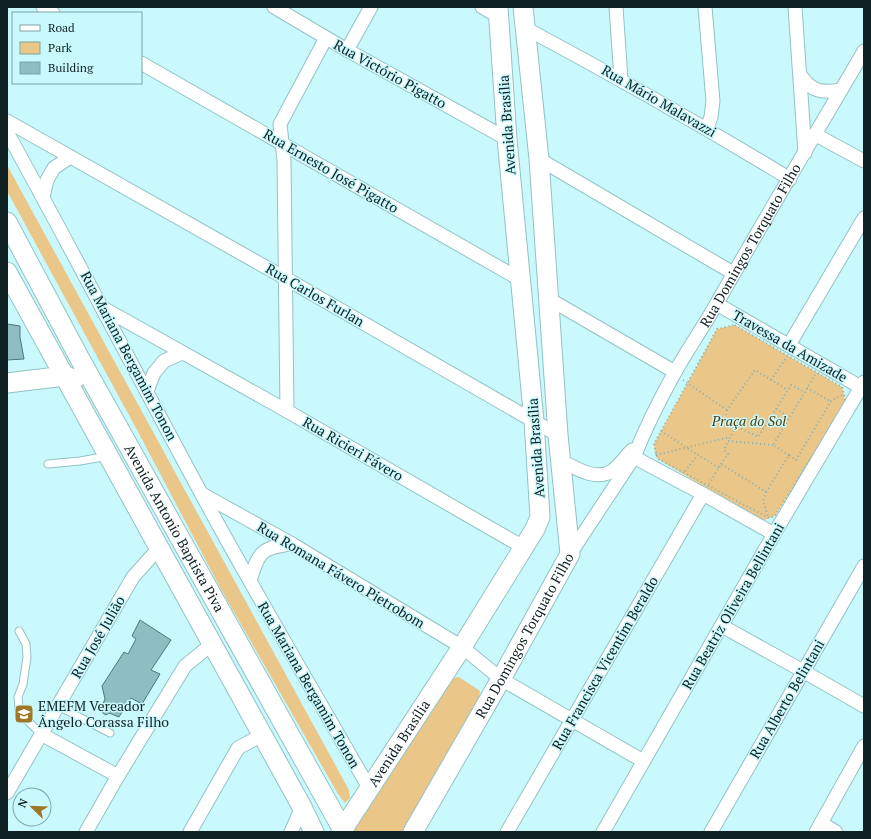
<svg xmlns="http://www.w3.org/2000/svg" width="871" height="839" viewBox="0 0 871 839" font-family="'PT Serif',serif">
<style>
.green{fill:#eac788}
.building{fill:#8fbec2;stroke:#4c797c}
.lines{fill:none;stroke-linecap:round;stroke-linejoin:round}
.lane-casing{stroke:#93c2c5;stroke-width:9}
.street-casing{stroke:#93c2c5;stroke-width:15}
.secondary-casing{stroke:#93c2c5;stroke-width:21}
.path{stroke:#89afb2;stroke-width:2;stroke-dasharray:1 3;stroke-linecap:butt}
.lane{stroke:#fff;stroke-width:7}
.street{stroke:#fff;stroke-width:13}
.secondary{stroke:#fff;stroke-width:19}
.labels{text-anchor:middle;stroke-width:3;stroke-linejoin:round;paint-order:stroke}
.street-label{font-size:14px;fill:#0f2123;stroke:#c9f9fd}
.park-label{font-size:14px;font-style:italic;fill:#553c02;stroke:#c9f9fd}
.poi-label{font-size:14px;fill:#0f2123;stroke:#c9f9fd;text-anchor:start}
</style>
<rect width="100%" height="100%" fill="#c9f9fd"/>
<path class="green" d="M7,165L349,790L350,798L345,803L338,794L222,591L137,430L7,191Z
M735,325L842,387L846,402L775,516L762,521L658,459L655,455L654,444L717,329Z
M459,677L480,691L479,697L405,832H352L450,681L454,678Z"/>
<path class="building" d="M7,324L20,326V337L24,359L7,360Z
M140,620L171,640L151,670L160,674L142,704L131,698L119,717L109,713L106,715L100,711L105,699L102,686L124,652L128,654L136,639L132,636Z"/>
<g class="lines">
<g class="lane-casing">
<path id="lane" d="M48,464L80,461L108,456
M19,631L26,644L27,657L23,684L18,697L19,709L23,716L41,734
M58,706L110,733"/>
</g>
<g class="street-casing">
<g id="street">
<path d="M43,7L53,13"/>
<path d="M274,7L347,50L507,139"/>
<path d="M482,7L499,17"/>
<path d="M616,7L621,79"/>
<path d="M705,7L713,101L711,117L707,128"/>
<path d="M795,7L805,153"/>
<path d="M525,28C615,76 703,126 790,179"/>
<path d="M347,50L371,7"/>
<path d="M141,63L521,280"/>
<path d="M801,76C812,92 822,93 841,90"/>
<path d="M7,121L285,278L558,435"/>
<path d="M7,132C73,252 136,373 201,493C255,593 313,690 369,788"/>
<path d="M816,135L864,161"/>
<path d="M539,159L733,273"/>
<path d="M43,197L47,180L54,168L70,157"/>
<path d="M549,299L675,372"/>
<path d="M717,304L864,389"/>
<path d="M103,308L287,411L523,547"/>
<path d="M789,345L864,218"/>
<path d="M147,391L154,373L164,361L182,353"/>
<path d="M287,411L284,160L280,124L326,38"/>
<path d="M628,454L703,494L774,534"/>
<path d="M562,461C577,469 596,481 612,471C619,466 626,456 632,450"/>
<path d="M202,494L292,544L462,647L501,679L643,761"/>
<path id="s1" d="M570,554L634,457C645,429 660,399 675,372C688,349 704,326 717,303C765,218 815,135 864,51"/>
<path d="M250,581C258,553 261,547 292,544"/>
<path d="M722,626L803,671L864,706"/>
<path d="M41,734L118,776"/>
<path d="M7,793L133,577L159,548"/>
<path d="M821,823L836,832"/>
<path d="M86,832L118,776L185,666L212,644"/>
<path d="M190,832L238,748L262,735"/>
<path d="M291,832L302,807"/>
<path d="M507,832L703,494"/>
<path d="M603,832L774,534L864,382"/>
<path d="M711,832L864,566"/>
<path d="M816,832L864,746"/>
</g>
</g>
<g class="secondary-casing">
<g id="secondary">
<path id="s2" d="M7,222L80,359L344,832"/>
<path d="M7,272L302,807L314,832"/>
<path d="M7,383L65,376L75,379"/>
<path id="s3" d="M341,832L462,647L535,529L540,517L534,421L507,139L498,7"/>
<path id="s4" d="M413,832L501,679L570,554L558,435L539,159L523,7"/>
</g>
</g>
<path class="path" d="M735,325L842,387L846,402L775,516L769,518L658,459L654,444L717,329Z
M683,380L727,410
M771,380L786,358
M807,388L830,401
M776,409L791,385L805,392
M736,426C728,421 724,420 727,410L755,370L788,390
M661,431L698,455
M773,445L728,441L736,426L758,437L776,409L789,417
M656,455L730,437
M789,455L773,445L815,375
M721,464L728,454L724,450L728,441
M685,471L698,455L719,468
M709,484L721,464L766,492L763,501L768,516
M766,492L789,455L796,460L831,401L842,395"/>
<use href="#lane" class="lane"/>
<use href="#street" class="street"/>
<use href="#secondary" class="secondary"/>
</g>
<defs>
<g id="school-square" transform="scale(1)"><rect x="-9" y="-9" width="18" height="18" rx="4" fill="#9f7725" stroke="#c9f9fd"/><path d="M0-5L7-2L0 1L-7-2ZM-4 1L0 2.5L4 1V4Q0 6-4 4Z" fill="#fff"/></g>
</defs>
<g fill-rule="evenodd">
<use href="#school-square" x="24" y="714"/>
</g>
<g class="labels">
<g class="street-label">
<text transform="translate(390 74) rotate(29)" y="5">Rua Victório Pigatto</text>
<text transform="translate(659 101) rotate(30)" y="5">Rua Mário Malavazzi</text>
<text transform="translate(507 125) rotate(-94)" y="5">Avenida Brasília</text>
<text transform="translate(331 171) rotate(30)" y="5">Rua Ernesto José Pigatto</text>
<text dy="5" stroke="none"><textPath href="#s1" startOffset="358">Rua Domingos Torquato Filho</textPath></text>
<text transform="translate(315 295) rotate(30)" y="5">Rua Carlos Furlan</text>
<text transform="translate(790 346) rotate(30)" y="5">Travessa da Amizade</text>
<text transform="translate(129 356) rotate(62)" y="5">Rua Mariana Bergamim Tonon</text>
<text transform="translate(536 448) rotate(-94)" y="5">Avenida Brasília</text>
<text transform="translate(353 449) rotate(30)" y="5">Rua Ricieri Fávero</text>
<text dy="5" stroke="none"><textPath href="#s2" startOffset="349">Avenida Antonio Baptista Piva</textPath></text>
<text transform="translate(341 575) rotate(31)" y="5">Rua Romana Fávero Pietrobom</text>
<text transform="translate(733 606) rotate(-60)" y="5">Rua Beatriz Oliveira Bellintani</text>
<text dy="5" stroke="none"><textPath href="#s4" startOffset="226">Rua Domingos Torquato Filho</textPath></text>
<text transform="translate(98 637) rotate(-60)" y="5">Rua José Julião</text>
<text transform="translate(605 663) rotate(-60)" y="5">Rua Francisca Vicentim Beraldo</text>
<text transform="translate(309 685) rotate(60)" y="5">Rua Mariana Bergamim Tonon</text>
<text transform="translate(787 699) rotate(-60)" y="5">Rua Alberto Belintani</text>
<text dy="5" stroke="none"><textPath href="#s3" startOffset="106">Avenida Brasília</textPath></text>
</g>
<g class="park-label">
<text x="749" y="426">Praça do Sol</text>
</g>
<g class="poi-label">
<text x="38" y="711">EMEFM Vereador<tspan x="38" dy="16">Ângelo Corassa Filho</tspan></text>
</g>
</g>
<rect width="871" height="839" fill="none" stroke="#0f2123" stroke-width="16"/>
<rect x="12" y="12" width="130" height="72" fill="#c9f9fd" stroke="#7fa3a6"/>
<rect x="20" y="25" width="20" height="6" fill="#ffffff" stroke="#7fa3a6"/>
<text x="48" y="32" font-size="12" fill="#0f2123">Road</text>
<rect x="20" y="42" width="20" height="12" fill="#eac788" stroke="#7fa3a6"/>
<text x="48" y="52" font-size="12" fill="#0f2123">Park</text>
<rect x="20" y="62" width="20" height="12" fill="#8fbec2" stroke="#7fa3a6"/>
<text x="48" y="72" font-size="12" fill="#0f2123">Building</text>
<g transform="translate(32 807) rotate(293)"><circle r="19" fill="#c9f9fd" stroke="#7fa3a6"/>
<path d="M0-3L7 15L0 10L-7 15Z" fill="#9f7725"/>
<text y="-6" font-size="11" font-weight="bold" text-anchor="middle" fill="#0f2123">N</text>
</g>
</svg>
